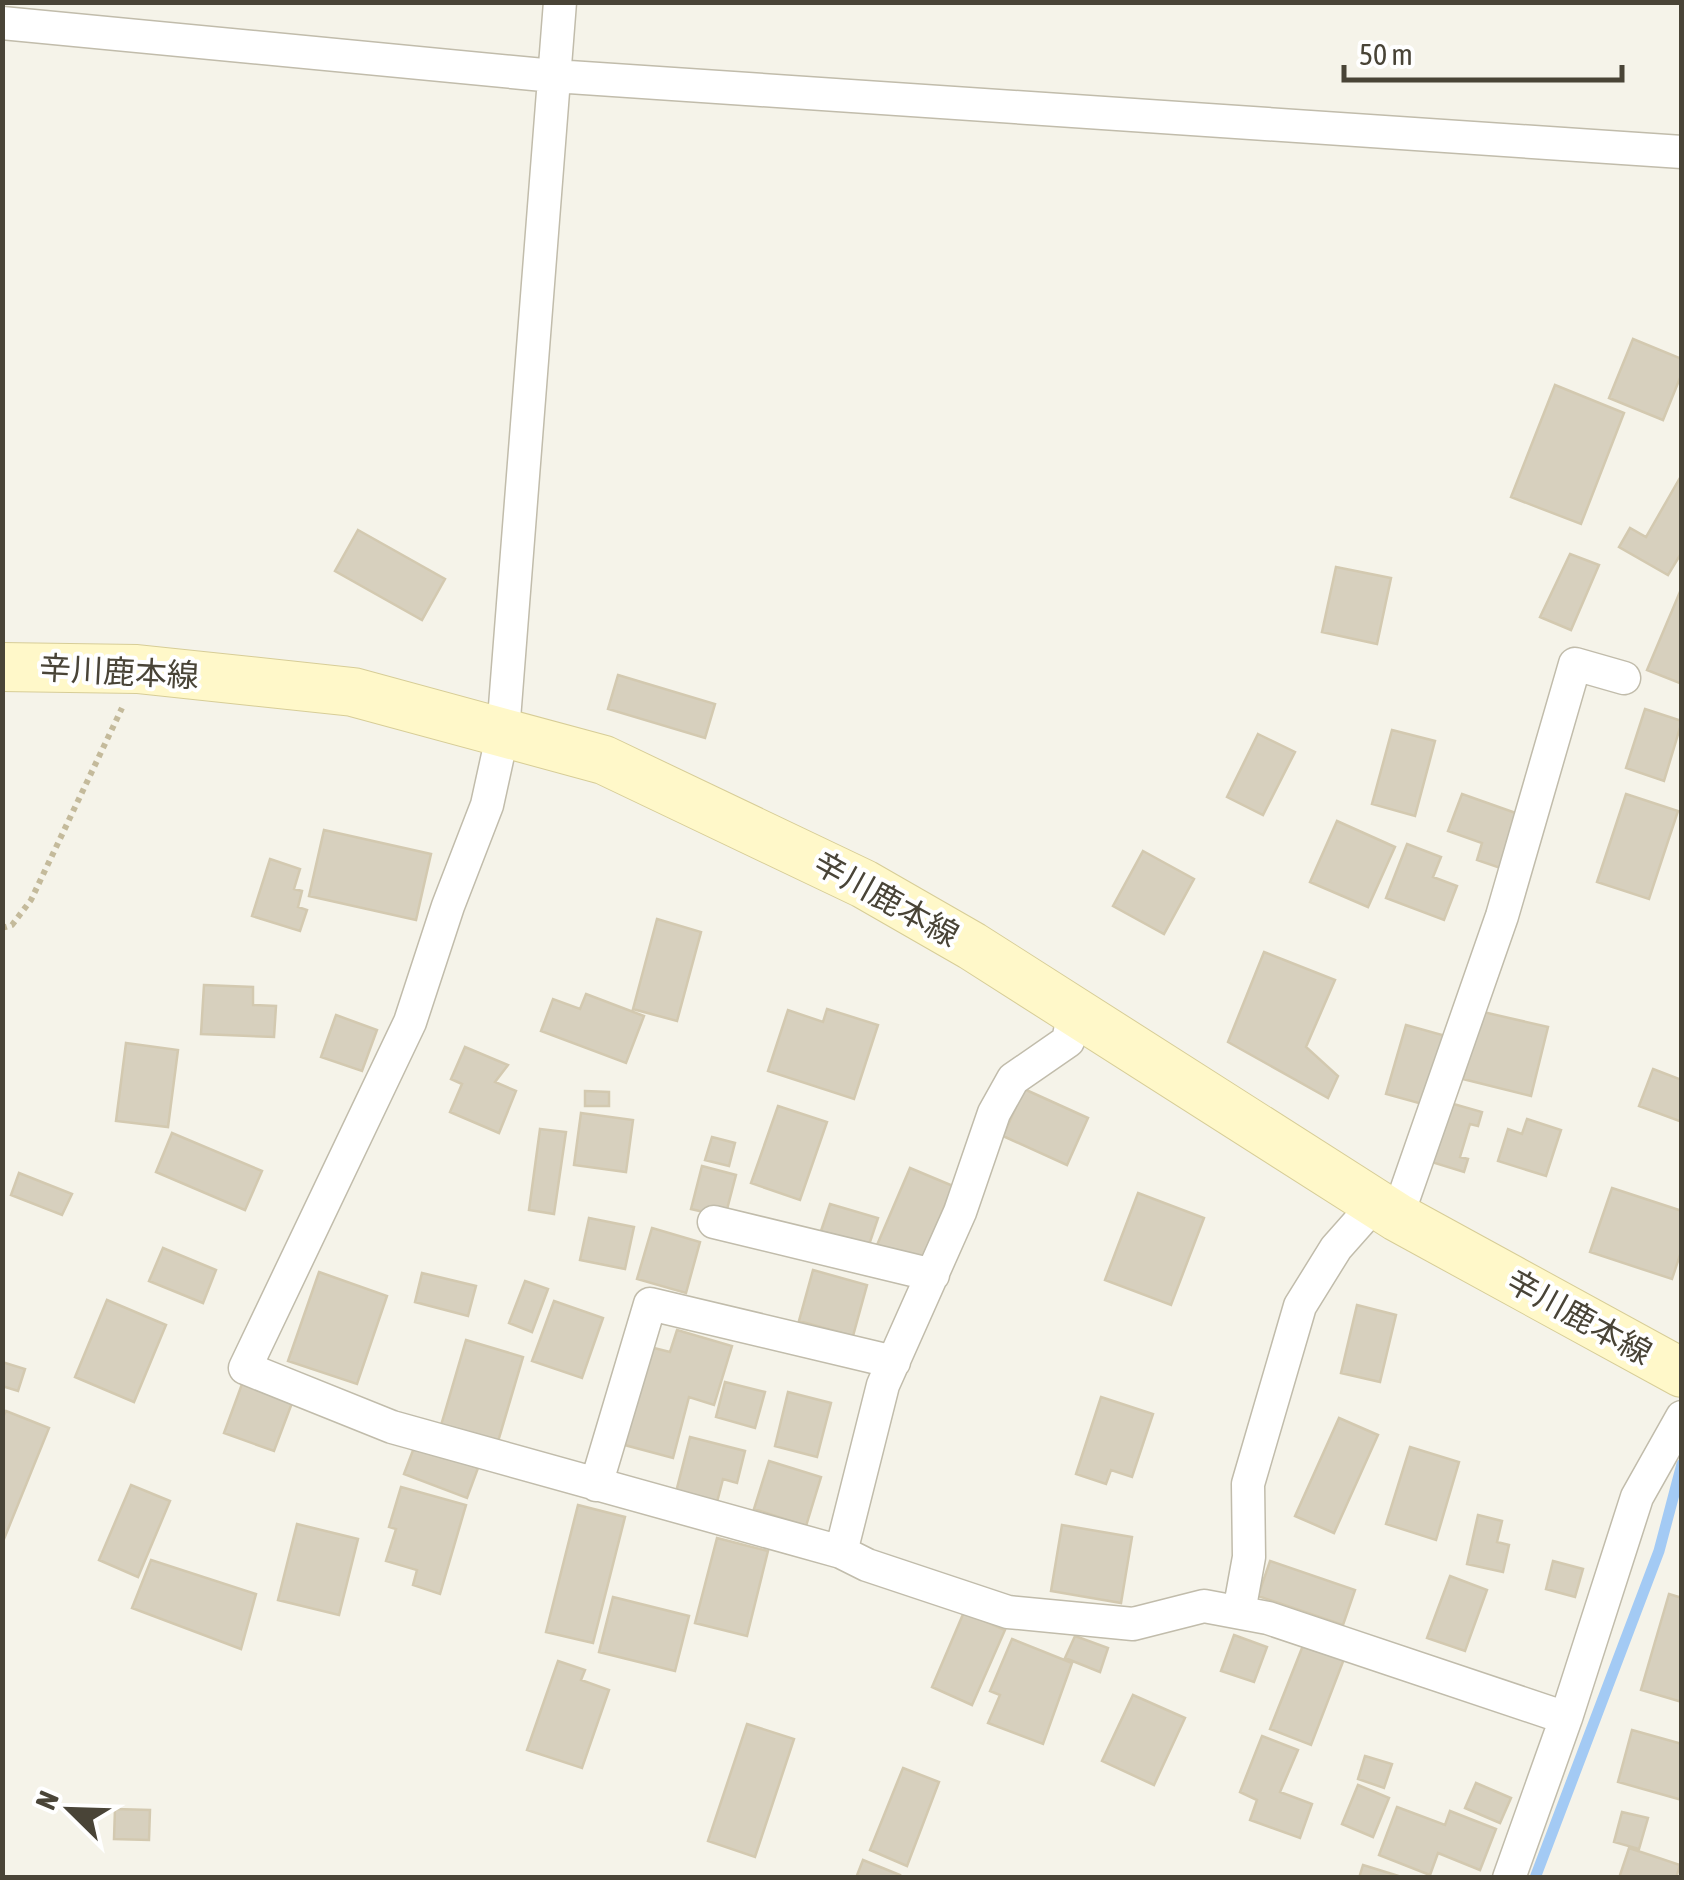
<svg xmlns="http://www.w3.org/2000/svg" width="1684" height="1880" viewBox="0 0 1684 1880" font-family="'Asap Condensed','Noto Sans JP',sans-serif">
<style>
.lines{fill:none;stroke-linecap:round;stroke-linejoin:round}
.stream{stroke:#a3caf4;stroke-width:11}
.building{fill:#d7d0be;stroke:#d3c9b0;stroke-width:2.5}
.street-casing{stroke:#c1bcab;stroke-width:35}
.secondary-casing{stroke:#d7cd97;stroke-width:50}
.path{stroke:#c4ba9b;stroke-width:6;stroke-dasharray:5 5;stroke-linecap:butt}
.street{stroke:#fff;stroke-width:32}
.secondary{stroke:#fff8c9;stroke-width:48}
.labels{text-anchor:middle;stroke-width:8;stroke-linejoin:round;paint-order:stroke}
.street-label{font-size:32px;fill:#494437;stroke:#fff}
</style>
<rect width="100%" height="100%" fill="#f5f3e9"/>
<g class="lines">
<path class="stream" d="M1535,1878L1659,1551L1682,1464"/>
</g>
<path class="building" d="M1633,339L1682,359V373L1663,420L1609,398Z
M1555,385L1624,413L1581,524L1511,497Z
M1681,476L1682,552L1668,575L1619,547L1630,528L1646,537Z
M358,530L445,579L422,620L335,571Z
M1570,554L1599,565L1571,630L1540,617Z
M1336,567L1391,578L1377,644L1322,632Z
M1682,587V684L1647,670Z
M618,675L715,704L705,738L608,709Z
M1645,709L1682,721L1664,781L1626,768Z
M1392,730L1435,741L1415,816L1372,804Z
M1258,734L1295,752L1263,815L1227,797Z
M1462,794L1527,817L1509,871L1477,860L1482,843L1448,831Z
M1626,794L1678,811L1649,899L1597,882Z
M1337,821L1395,847L1368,907L1310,882Z
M324,830L431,854L416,920L309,896Z
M1407,844L1441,857L1433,877L1457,886L1444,920L1386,898Z
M1143,851L1194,879L1164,934L1113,906Z
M270,859L300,869L294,889L302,891L298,907L307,910L300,931L252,916Z
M657,919L701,932L677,1021L633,1009Z
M1264,952L1335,980L1306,1047L1338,1076L1328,1098L1228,1042Z
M204,985L253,987V1005L276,1006L274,1037L201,1034Z
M586,994L644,1016L626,1063L541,1031L553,999L580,1009Z
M827,1009L878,1025L854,1099L768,1071L788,1010L823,1022Z
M1479,1011L1548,1027L1531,1096L1463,1079Z
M336,1015L377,1030L362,1071L321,1057Z
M1406,1025L1446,1036L1426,1105L1386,1094Z
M126,1043L178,1050L168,1127L116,1121Z
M465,1047L508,1065L495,1082L516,1091L499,1133L450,1112L462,1084L451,1079Z
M1653,1069L1682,1080V1122L1639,1106Z
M1024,1089L1088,1118L1067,1165L1003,1136Z
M585,1091L609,1092V1106H585Z
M1443,1101L1482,1112L1478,1126L1470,1124L1460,1157L1468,1159L1464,1172L1425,1160Z
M778,1106L827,1122L800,1200L751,1183Z
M581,1113L633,1120L626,1172L574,1165Z
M1527,1119L1561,1130L1546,1176L1498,1161L1508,1129L1522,1134Z
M540,1129L566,1132L554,1214L529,1210Z
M172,1133L262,1171L245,1210L156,1172Z
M712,1137L735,1143L729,1166L705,1160Z
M702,1166L736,1175L725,1217L691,1209Z
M910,1168L953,1186L920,1264L877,1245Z
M19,1173L72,1194L62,1215L11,1195Z
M1612,1188L1682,1211V1249L1672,1279L1590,1252Z
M1138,1193L1204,1218L1171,1305L1105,1280Z
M830,1204L878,1218L869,1245L821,1231Z
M589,1218L634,1227L625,1269L580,1260Z
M652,1228L700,1242L686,1293L637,1279Z
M163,1248L216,1270L203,1303L149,1281Z
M813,1270L867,1285L853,1336L799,1321Z
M319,1272L387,1296L357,1384L288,1361Z
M422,1273L476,1286L468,1316L415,1302Z
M525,1281L548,1289L532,1332L509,1323Z
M107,1300L166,1325L134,1402L75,1377Z
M554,1301L603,1318L582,1378L532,1361Z
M1357,1305L1396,1315L1380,1382L1341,1373Z
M677,1330L732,1346L714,1405L689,1397L673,1458L621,1444L646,1346L670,1352Z
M466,1340L523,1357L497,1445L440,1429Z
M2,1362L25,1369L18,1391L2,1386Z
M725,1382L765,1392L755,1428L716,1417Z
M242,1384L292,1403L274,1451L224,1433Z
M788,1392L831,1403L817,1457L775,1446Z
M1101,1397L1153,1414L1132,1477L1111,1470L1106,1484L1076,1474Z
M6,1411L49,1428L2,1544V1419Z
M1339,1418L1378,1435L1334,1533L1295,1516Z
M690,1437L745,1451L737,1483L723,1479L717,1502L676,1492Z
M415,1445L478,1468L467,1498L404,1474Z
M1410,1447L1459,1462L1436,1540L1386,1524Z
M769,1461L821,1477L806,1526L754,1509Z
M131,1485L170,1501L138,1577L99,1560Z
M401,1487L466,1505L440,1594L413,1585L417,1570L386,1561L396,1529L389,1527Z
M578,1505L625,1517L593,1643L546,1632Z
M1478,1515L1502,1521L1497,1542L1509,1545L1503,1572L1467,1564Z
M297,1524L358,1539L339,1615L278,1600Z
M1062,1525L1132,1537L1121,1603L1051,1591Z
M717,1538L768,1551L747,1636L695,1623Z
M151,1560L256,1594L241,1649L132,1608Z
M1270,1561L1355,1590L1343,1625L1258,1596Z
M1553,1561L1583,1569L1575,1597L1546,1589Z
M1450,1576L1487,1590L1465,1651L1427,1638Z
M1669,1594L1682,1598V1702L1641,1690Z
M613,1597L689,1616L675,1671L599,1652Z
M964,1612L1005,1630L972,1705L932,1687Z
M1234,1635L1267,1647L1254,1682L1221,1671Z
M1075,1636L1108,1648L1100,1672L1065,1658Z
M1012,1639L1072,1663L1043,1744L988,1723L1000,1695L990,1691Z
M1304,1643L1344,1659L1311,1745L1270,1729Z
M558,1661L585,1670L581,1680L609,1690L582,1768L527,1750Z
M1133,1695L1185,1718L1154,1785L1102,1761Z
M747,1724L794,1739L755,1857L708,1841Z
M1632,1730L1682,1744V1800L1618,1782Z
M1262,1736L1298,1750L1280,1792L1312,1804L1300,1838L1250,1820L1257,1800L1240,1792Z
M1365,1756L1392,1764L1384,1788L1358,1779Z
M903,1768L939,1782L907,1866L870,1850Z
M1476,1783L1511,1798L1500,1823L1465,1808Z
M1358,1785L1389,1798L1373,1837L1342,1824Z
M1397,1807L1445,1825L1450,1811L1496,1829L1480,1870L1438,1853L1430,1875L1379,1855Z
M115,1809L150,1810L149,1840L114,1839Z
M1622,1812L1648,1818L1639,1849L1614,1842Z
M1629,1848L1680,1865L1676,1878H1619Z
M863,1860L900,1875L899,1878H856Z
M1363,1865L1405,1878H1359Z"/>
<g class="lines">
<g class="street-casing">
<path id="street" d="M560,2L503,732L487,805L448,906L410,1022L245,1368L392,1427L841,1552L867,1565L1008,1612L1133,1624L1204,1606L1268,1618L1566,1718
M2,23L554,76L1682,152
M1397,1217L1502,916L1575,664L1624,678
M714,1222L933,1275
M596,1485L650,1304L894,1362
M841,1552L883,1385L960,1212L994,1113L1013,1079L1068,1041L1074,1011
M1239,1612L1249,1557L1248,1484L1300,1306L1336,1248L1375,1204
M1509,1878L1566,1718L1637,1497L1682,1417"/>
</g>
<g class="secondary-casing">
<path id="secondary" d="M2,667L137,669L353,692L604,760L864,884L972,946L1397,1217L1682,1373"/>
</g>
<path class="path" d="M2,928L12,925L31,900L122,708"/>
<use href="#street" class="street"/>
<use href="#secondary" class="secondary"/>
</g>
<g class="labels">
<g class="street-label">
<text transform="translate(119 672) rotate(3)" y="11">辛川鹿本線</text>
<text transform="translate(886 899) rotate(29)" y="11">辛川鹿本線</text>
<text transform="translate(1579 1317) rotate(29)" y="11">辛川鹿本線</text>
</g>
</g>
<rect width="1684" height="1880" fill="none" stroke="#494437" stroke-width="10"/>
<g transform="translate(70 1810) rotate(293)" stroke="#ffffff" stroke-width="8" paint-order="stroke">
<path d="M0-8L18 38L0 25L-18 38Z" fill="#494437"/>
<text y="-15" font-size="28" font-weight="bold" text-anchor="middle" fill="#494437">N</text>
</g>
<path d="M1344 65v15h278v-15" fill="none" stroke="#494437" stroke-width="5"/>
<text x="1359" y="65" font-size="30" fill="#494437" stroke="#ffffff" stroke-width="8" paint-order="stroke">50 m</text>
</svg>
